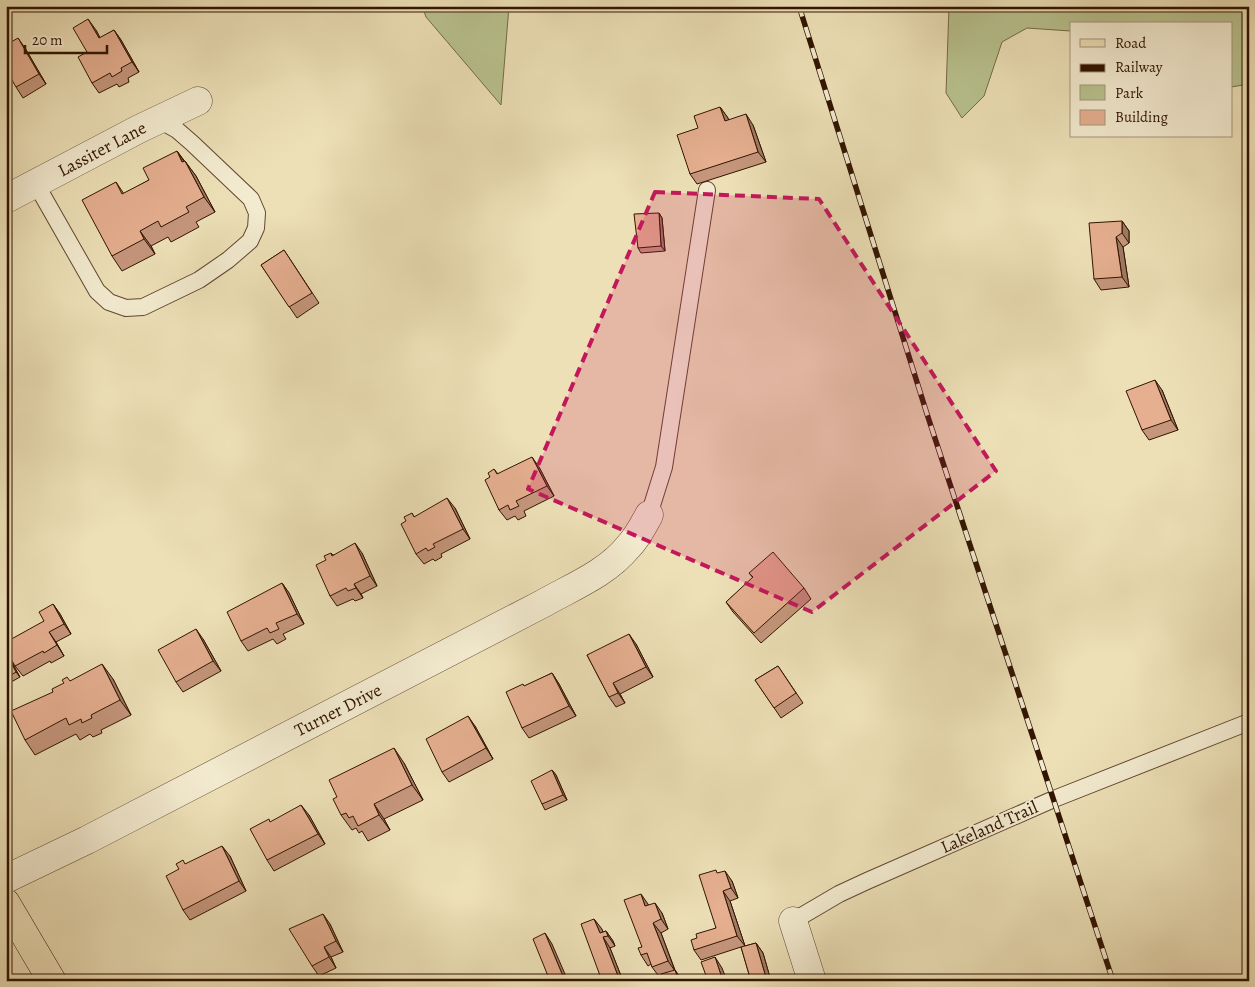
<svg xmlns="http://www.w3.org/2000/svg" width="1255" height="987" viewBox="0 0 1255 987" font-family="Alegreya,serif">
<style>
.green{fill:#b8c28e;stroke:#746b47}
.lines{fill:none;stroke-linecap:round;stroke-linejoin:round}
.service-casing{stroke:#60472e;stroke-width:18}
.minor-casing{stroke:#60472e;stroke-width:29}
.primary-casing{stroke:#311400;stroke-width:29}
.service{stroke:#f3ebd0;stroke-width:16}
.minor{stroke:#f3ebd0;stroke-width:28}
.primary{stroke:#ede0b7;stroke-width:28}
.rail-casing{stroke:#311400;stroke-width:5.5}
.rail{stroke:#f3ebd0;stroke-width:4;stroke-dasharray:11;stroke-linecap:butt}
.wall{fill:#c5967c;stroke:#311400}
.shaded-wall{fill:#a07a65;stroke:#311400}
.building{fill:#e5af90;stroke:#311400}
.marked{fill:#c2185b;fill-opacity:0.2;stroke:#c2185b;stroke-width:4;stroke-dasharray:10 6;stroke-linejoin:round}
.labels{text-anchor:middle;stroke-width:4;stroke-linejoin:round;paint-order:stroke}
.street-label{font-size:18px;fill:#311400;stroke:#f3ebd0}
</style>
<rect width="100%" height="100%" fill="#ede0b7"/>
<filter id="stains"><feTurbulence type="fractalNoise" baseFrequency=".004" numOctaves="4"/><feColorMatrix values="0 0 0 0 .2 0 0 0 0 .09 0 0 0 0 .02 0 0 0 .5 -.17"/></filter>
<radialGradient id="worn" r=".72"><stop offset=".6" stop-color="#630" stop-opacity="0"/><stop offset="1" stop-color="#630" stop-opacity=".3"/></radialGradient>
<path class="green" d="M422,6H509L501,105L426,17Z
M949,6H1249V84L1231,87V24H1071V31L1027,28L1002,42L984,96L962,118L946,93Z"/>
<g class="lines">
<g class="service-casing">
<path id="service" d="M36,184L97,291L109,302L126,308L143,307L199,280L228,260L250,241L256,228L257,213L251,199L192,143L177,130L159,120
M649,515L664,467L707,190
M793,921L839,894L867,881L1054,799L1249,722"/>
</g>
<g class="minor-casing">
<path id="minor" d="M6,199L139,129L198,101
M6,879L87,840L544,603C572,587 607,573 628,547C637,538 643,526 649,515
M793,921L812,981"/>
</g>
<g class="primary-casing">
<path id="primary" d="M6,903L52,981"/>
</g>
<use href="#service" class="service"/>
<use href="#minor" class="minor"/>
<use href="#primary" class="primary"/>
<g class="rail-casing">
<path id="rail" d="M799,6L927,414L1113,981"/>
</g>
<use href="#rail" class="rail"/>
</g>
<path class="wall" d="M96,30L100,38L114,30L121,40L139,72L128,78L129,82L119,87L117,84L99,93L92,83L87,52Z
M25,48L46,84L23,98L16,87Z
M720,107L728,118V120L753,125L766,162L697,184L690,174L698,128Z
M177,151L196,176L215,212L196,222L199,227L171,242L168,237L151,246L155,254L122,271L112,256L116,182L124,194L149,180Z
M659,213L662,218L665,251L641,253L638,248Z
M1122,221L1129,231V243L1123,247L1129,287L1101,290L1094,279Z
M284,250L319,303L297,318L261,265Z
M1162,390L1178,430L1149,440L1142,430Z
M539,467L554,496L524,511L526,516L518,520L515,516L507,520L499,510L490,477L494,469L498,474Z
M455,508L470,539L441,554L442,557L435,561L433,559L424,564L416,554L412,513L414,517Z
M331,553L333,555L362,553L377,586L361,594L363,598L355,601L353,599L337,606L330,596L326,560Z
M749,573L804,588L811,599L761,643L733,612L726,602L753,578Z
M282,583L289,593L304,624L283,634L286,639L277,644L273,639L248,651L241,641Z
M53,604L60,614L71,634L56,642L64,656L51,663L50,661L23,676L15,666L44,621Z
M203,639L221,671L183,692L176,682Z
M636,644L653,677L620,694L625,703L616,707L609,697L587,655Z
M6,653L20,677L6,685Z
M778,666L803,703L781,718L755,680Z
M552,673L559,684L576,716L529,738L522,728L525,686Z
M113,679L131,715L101,730L102,733L93,737L90,734L80,740L76,734L35,755L25,740L53,692L70,681Z
M475,726L493,759L449,782L442,772Z
M404,763L423,800L384,819L390,830L368,841L362,831L359,833L356,828L352,830L341,815Z
M552,770L556,775L567,800L545,810L542,804Z
M309,815L325,844L274,871L267,860L271,822Z
M230,856L246,891L190,920L183,910L179,869L186,864Z
M719,873L732,881L738,898L730,901L745,946L756,943L763,953L771,981H751L741,947L701,960L694,950L697,938L716,928Z
M648,905L662,913L668,929L661,933L675,970L682,981H664L662,976L660,978L652,967L651,964L648,966L641,955Z
M594,919L603,932L606,931L613,941L615,946L610,948L623,981H602Z
M330,924L343,952L331,957L336,968L319,976L312,966Z"/>
<path class="shaded-wall" d="M88,19L96,30L106,49L99,38Z
M114,30L121,40L139,72L132,62Z
M18,38L25,48L46,84L39,74Z
M720,107L728,118L732,131L725,121Z
M746,114L753,125L766,162L758,152Z
M177,151L187,166L182,162Z
M185,161L196,176L215,212L204,197Z
M659,213L662,218L665,251L661,246Z
M1122,221L1129,231V243L1122,233Z
M140,231L151,246L155,254L144,239Z
M1116,237L1123,247L1129,287L1122,277Z
M1155,380L1162,390L1178,430L1171,420Z
M532,457L539,467L554,496L547,486Z
M447,498L455,508L470,539L463,529Z
M355,543L362,553L377,586L370,576Z
M282,583L289,593L304,624L297,614Z
M354,584L361,594L363,598L356,588Z
M53,604L60,614L71,634L64,624Z
M196,629L203,639L221,671L213,661Z
M49,632L56,642L64,656L57,645Z
M629,634L636,644L653,677L646,667Z
M6,653L8,655L20,677L16,672Z
M102,664L113,679L131,715L120,700Z
M552,673L559,684L576,716L569,706Z
M613,683L620,694L625,703L618,693Z
M468,716L475,726L493,759L486,748Z
M394,748L404,763L423,800L412,785Z
M552,770L556,775L567,800L563,795Z
M374,804L384,819L390,830L379,815Z
M301,805L309,815L325,844L318,834Z
M222,846L230,856L246,891L239,881Z
M725,871L732,881L738,898L731,888Z
M723,891L730,901L745,946L737,936Z
M641,894L648,904L653,917L645,906Z
M655,903L662,913L668,929L661,919Z
M323,914L330,924L343,952L336,941Z
M594,919L602,929L605,937L600,933Z
M653,923L661,933L675,971L668,961Z
M606,931L613,941L615,946L608,936Z
M545,933L552,944L568,981H565Z
M603,937L610,948L623,981H621L618,976Z
M756,943L763,953L771,981H767Z
M324,947L331,957L336,968L329,957Z
M715,957L722,968L727,981H723Z
M675,970L682,980V981H679Z"/>
<path class="building" d="M88,19L99,38L114,30L132,62L121,68L122,71L112,77L110,73L92,83L78,57L87,52L73,28Z
M18,38L39,74L16,87L6,70V45Z
M720,107L725,121L746,114L758,152L690,174L677,135L698,128L694,116Z
M177,151L182,162L185,161L204,197L186,207L189,212L161,227L158,221L140,231L144,239L112,256L82,200L116,182L122,194L149,180L143,168Z
M659,213L661,246L638,248L634,214Z
M1122,221V233L1116,237L1122,277L1094,279L1089,223Z
M284,250L312,293L289,307L261,265Z
M1155,380L1171,420L1142,430L1126,391Z
M532,457L547,486L516,501L519,506L510,510L508,505L499,510L485,480L490,477L488,473L494,469L497,474Z
M447,498L463,529L433,544L435,547L428,551L426,548L416,554L401,524L406,521L404,517L412,513L414,517Z
M355,543L370,576L354,584L356,588L348,591L346,588L330,596L316,565L326,560L324,556L331,553L332,556Z
M773,552L804,588L754,633L726,602L753,577L749,573Z
M282,583L297,614L276,623L279,629L270,633L267,628L241,641L227,612Z
M53,604L64,624L49,632L57,645L44,653L43,651L15,666L6,650V642L44,621L39,612Z
M196,629L213,661L176,682L158,650Z
M629,634L646,667L613,683L618,693L609,697L587,655Z
M6,653L16,672L6,678Z
M102,664L120,700L91,715L92,718L82,723L81,719L69,725L66,718L25,740L11,711L53,692L52,689L64,683L62,680L67,677L70,681Z
M778,666L796,693L774,708L755,680Z
M552,673L569,706L522,728L506,692L523,684L524,686Z
M468,716L486,748L442,772L426,739Z
M394,748L412,785L374,804L379,815L358,826L353,816L349,818L346,813L341,815L333,799L337,797L329,780Z
M552,770L563,795L542,804L531,781Z
M301,805L318,834L267,860L250,829L269,819L270,822Z
M222,846L239,881L183,910L166,876L179,869L176,864L183,860L185,864Z
M716,870L717,873L725,871L731,888L723,891L737,936L694,950L691,940L697,938L696,934L716,928L699,875Z
M641,894L645,906L655,903L661,919L653,923L668,961L652,967L647,953L641,955L638,948L642,947L624,900Z
M323,914L336,941L324,947L329,957L312,966L289,929Z
M594,919L600,933L606,931L608,936L603,937L618,976L605,981H602L581,924Z
M545,933L565,981H550L533,939Z
M756,943L767,981H751L741,947Z
M715,957L723,981H708L701,962Z
M675,970L679,981H664L661,974Z"/>
<path class="marked" d="M655,192L819,199L996,471L812,612L528,489Z"/>
<g class="labels">
<g class="street-label">
<text transform="translate(102 149) rotate(-28)" y="6">Lassiter Lane</text>
<text transform="translate(338 710) rotate(-27)" y="6">Turner Drive</text>
<text transform="translate(989 827) rotate(-24)" y="6">Lakeland Trail</text>
</g>
</g>
<rect width="1255" height="987" fill="none" stroke="#ede0b7" stroke-width="25"/>
<rect x="8" y="8" width="1240" height="972" fill="none" stroke="#311400" stroke-width="2.5"/>
<rect x="12" y="12" width="1230" height="962" fill="none" stroke="#311400"/>
<rect x="1070" y="22" width="162" height="115" fill="#f3ebd0" stroke="#a5957d"/>
<rect x="1080" y="39" width="25" height="8" fill="#ede0b7" stroke="#a5957d"/>
<text x="1115" y="48" font-size="15" fill="#311400">Road</text>
<rect x="1080" y="64" width="25" height="8" fill="#311400" stroke="#a5957d"/>
<text x="1115" y="72" font-size="15" fill="#311400">Railway</text>
<rect x="1080" y="85" width="25" height="15" fill="#b8c28e" stroke="#a5957d"/>
<text x="1115" y="98" font-size="15" fill="#311400">Park</text>
<rect x="1080" y="110" width="25" height="15" fill="#e5af90" stroke="#a5957d"/>
<text x="1115" y="122" font-size="15" fill="#311400">Building</text>
<path d="M25 45v8h82v-8" fill="none" stroke="#311400" stroke-width="2.5"/>
<text x="32" y="45" font-size="15" fill="#311400" stroke="#f3ebd0" stroke-width="4" paint-order="stroke">20 m</text>
<rect width="100%" height="100%" filter="url(#stains)"/>
<rect width="100%" height="100%" fill="url(#worn)"/>
</svg>
